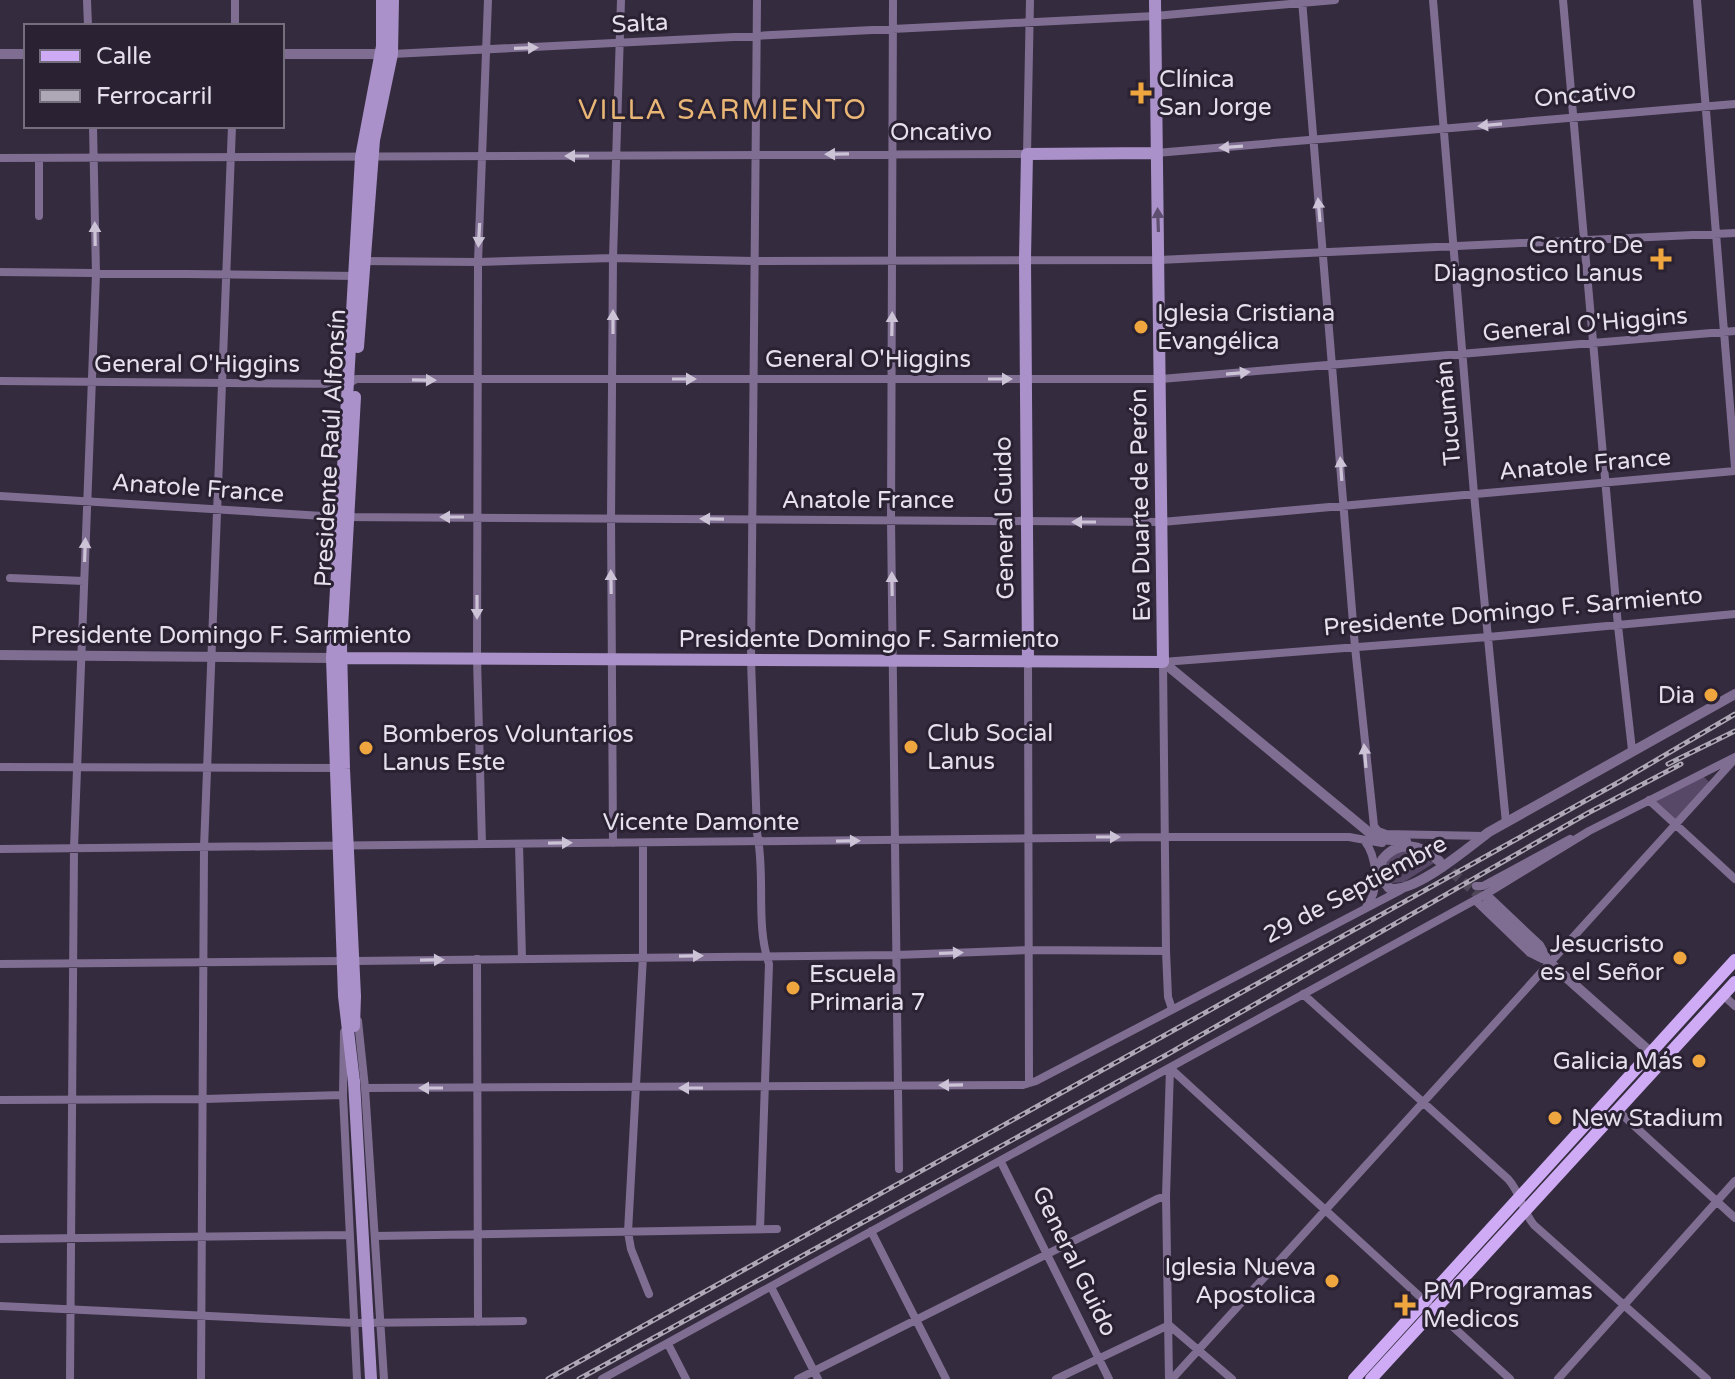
<svg xmlns="http://www.w3.org/2000/svg" width="1735" height="1379" viewBox="0 0 1735 1379" font-family="'Varela Round',sans-serif">
<style>
.green{fill:#584868}
.lines{fill:none;stroke-linecap:round;stroke-linejoin:round}
.tertiary-tunnel{stroke:#4f4758;stroke-width:10;stroke-dasharray:10 5;stroke-linecap:butt}
.minor{stroke:#7f6e92;stroke-width:8}
.tertiary{stroke:#7f6e92;stroke-width:10}
.secondary{stroke:#ab91c9;stroke-width:12}
.primary{stroke:#ceabf4;stroke-width:12}
.rail-casing{stroke:#aea8b6;stroke-width:5}
.rail{stroke:#2a2233;stroke-width:2;stroke-dasharray:6;stroke-linecap:butt}
.secondary-bridge{stroke:#ab91c9;stroke-width:12}
.oneway{fill:#ccc4d6}
.oneway2{fill:#5e4e6f}
.poi-dot{fill:#f0a63e;stroke:#2a2233;stroke-width:3}
.labels{text-anchor:middle;stroke-width:6;stroke-linejoin:round;paint-order:stroke}
.street-label{font-size:24px;fill:#e5e0ec;stroke:#2a2233}
.poi-label{font-size:24px;fill:#e5e0ec;stroke:#2a2233;text-anchor:start}
.quarter-label{font-size:28px;letter-spacing:2px;fill:#e9b676;stroke:#2a2233}
</style>
<rect width="100%" height="100%" fill="#342c3e"/>
<path class="green" d="M1703,776L1709,782L1675,819L1656,801Z
M1403,849L1434,863L1404,882L1392,883C1383,876 1384,870 1387,860Z"/>
<g class="lines">
<path class="tertiary-tunnel" d="M1440,862L1486,901"/>
<path class="minor" d="M87,0L88,26
M235,0V26
M757,0L751,660L757,833C766,876 755,923 769,964L760,1229
M893,0L891,520L899,1169
M1302,0L1355,647L1374,826L1378,831L1386,834L1484,836
M1433,0L1474,494L1506,823
M1563,0L1618,626L1632,750
M1697,0L1735,467
M392,54L1155,16L1335,0
M1156,153L1735,104
M0,158L1027,154L1030,0
M39,216V158
M361,261L478,262L613,258L754,261L1159,260L1735,233
M0,272L359,276
M0,381L348,384L356,379H1161L1735,331
M0,496L339,517L1162,522L1735,471
M10,578L84,581
M1028,662L1029,1083
M0,767L339,768
M1649,800L1735,879
M1364,840C1376,855 1381,889 1367,905
M613,843L611,518L613,258L621,0
M643,843V956L628,1232L631,1249L649,1294
M482,844L477,658L478,262L488,0
M519,844L522,959
M0,849L1164,837H1349L1382,843
M1476,886H1483L1570,839
M1486,894L1540,945L1546,956
M1475,900L1530,953L1542,959
M477,959L478,1322
M354,961L896,955L1030,950L1166,951
M0,964L343,961
M1303,994L1508,1179C1521,1193 1522,1211 1534,1225L1707,1379
M1723,995L1735,1006
M1172,1009L1168,997L1166,951L1163,662L1488,637L1735,614
M358,1021L365,1088L384,1379
M344,1032L343,1095L357,1379
M1170,1068L1510,1379
M365,1088L1023,1085L1036,1081L1401,890
M0,1100L204,1099L343,1095
M1617,1110L1735,1218
M1001,1162L1109,1379
M871,1231L946,1379
M375,1236L777,1229
M0,1239L350,1235
M771,1287L818,1379
M0,1306L355,1323L523,1321
M1169,1325L1232,1379
M668,1344L686,1379
M70,1379L74,848L96,274L93,126
M201,1379L204,848L232,126
M602,1379L1486,894L1589,831L1735,757
M798,1379L1157,1199L1166,1196
M1056,1379L1169,1325
M1169,1379L1166,1196L1170,1068
M1172,1379L1734,760
M1558,1379L1735,1181"/>
<path class="tertiary" d="M0,54H26
M282,54H388
M0,655L332,658
M1163,662L1371,834L1378,839L1406,841
M1439,861C1421,844 1398,839 1382,860L1380,876L1389,888C1412,896 1470,846 1489,832L1735,694
M1487,903L1550,963L1657,1058"/>
<path class="secondary" d="M358,347L374,140L392,54L393,0
M332,658L1163,662L1155,0
M1028,662L1025,259L1027,154L1156,153
M354,1026L355,996L344,769L341,646L355,397
M354,1082L344,996L332,658L361,157L382,46V0"/>
<path class="primary" d="M1354,1379L1735,960
M1371,1379L1735,982"/>
<g class="rail-casing">
<path id="rail" d="M1668,764L1735,731
M548,1379L1619,782L1735,714
M579,1379L1168,1054L1588,813L1681,764"/>
</g>
<use href="#rail" class="rail"/>
<path class="secondary-bridge" d="M354,1082L371,1379"/>
</g>
<defs><path id="oneway-solid" d="M-6-.8H1V-3.2L6.5 0L1 3.2V.8H-6Z" transform="scale(2)"/></defs>
<g class="oneway">
<use href="#oneway-solid" transform="translate(526 48) rotate(-2)"/>
<use href="#oneway-solid" transform="translate(1490 125) rotate(175)"/>
<use href="#oneway-solid" transform="translate(1231 147) rotate(176)"/>
<use href="#oneway-solid" transform="translate(837 154) rotate(179)"/>
<use href="#oneway-solid" transform="translate(577 156) rotate(180)"/>
<use href="#oneway-solid" transform="translate(1319 210) rotate(-95)"/>
<use href="#oneway-solid" transform="translate(95 234) rotate(-91)"/>
<use href="#oneway-solid" transform="translate(479 235) rotate(93)"/>
<use href="#oneway-solid" transform="translate(613 322) rotate(-90)"/>
<use href="#oneway-solid" transform="translate(892 324) rotate(-89)"/>
<use href="#oneway-solid" transform="translate(1238 373) rotate(-5)"/>
<use href="#oneway-solid" transform="translate(684 379)"/>
<use href="#oneway-solid" transform="translate(1000 379)"/>
<use href="#oneway-solid" transform="translate(424 380) rotate(1)"/>
<use href="#oneway-solid" transform="translate(1341 469) rotate(-94)"/>
<use href="#oneway-solid" transform="translate(452 517) rotate(-180)"/>
<use href="#oneway-solid" transform="translate(712 519) rotate(-179)"/>
<use href="#oneway-solid" transform="translate(1084 522) rotate(-180)"/>
<use href="#oneway-solid" transform="translate(85 550) rotate(-88)"/>
<use href="#oneway-solid" transform="translate(611 582) rotate(-91)"/>
<use href="#oneway-solid" transform="translate(892 584) rotate(-91)"/>
<use href="#oneway-solid" transform="translate(477 607) rotate(90)"/>
<use href="#oneway-solid" transform="translate(1365 756) rotate(-95)"/>
<use href="#oneway-solid" transform="translate(1108 837)"/>
<use href="#oneway-solid" transform="translate(848 841) rotate(-1)"/>
<use href="#oneway-solid" transform="translate(560 843) rotate(-1)"/>
<use href="#oneway-solid" transform="translate(951 953) rotate(-2)"/>
<use href="#oneway-solid" transform="translate(691 956) rotate(-1)"/>
<use href="#oneway-solid" transform="translate(432 960) rotate(-1)"/>
<use href="#oneway-solid" transform="translate(951 1085) rotate(179)"/>
<use href="#oneway-solid" transform="translate(431 1088) rotate(180)"/>
<use href="#oneway-solid" transform="translate(691 1088) rotate(180)"/>
</g>
<use class="oneway2" href="#oneway-solid" transform="translate(1158 220) rotate(-92)"/>
<g class="poi-dot">
<path d="M1137 81h8v8h8v8h-8v8h-8v-8h-8v-8h8z"/>
<path d="M1657 247h8v8h8v8h-8v8h-8v-8h-8v-8h8z"/>
<circle cx="1141" cy="327" r="8"/>
<circle cx="1711" cy="695" r="8"/>
<circle cx="911" cy="747" r="8"/>
<circle cx="366" cy="748" r="8"/>
<circle cx="1680" cy="958" r="8"/>
<circle cx="793" cy="988" r="8"/>
<circle cx="1699" cy="1061" r="8"/>
<circle cx="1555" cy="1118" r="8"/>
<circle cx="1332" cy="1281" r="8"/>
<path d="M1401 1293h8v8h8v8h-8v8h-8v-8h-8v-8h8z"/>
</g>
<g class="labels">
<g class="street-label">
<text transform="translate(640 23) rotate(-3)" y="8">Salta</text>
<text transform="translate(1585 94) rotate(-5)" y="8">Oncativo</text>
<text x="941" y="140">Oncativo</text>
<text transform="translate(1585 324) rotate(-5)" y="8">General O'Higgins</text>
<text x="868" y="367">General O'Higgins</text>
<text x="197" y="372">General O'Higgins</text>
<text transform="translate(1448 413) rotate(-95)" y="8">Tucumán</text>
<text transform="translate(330 448) rotate(-87)" y="8">Presidente Raúl Alfonsín</text>
<text transform="translate(1585 464) rotate(-5)" y="8">Anatole France</text>
<text transform="translate(198 488) rotate(4)" y="8">Anatole France</text>
<text x="868" y="508">Anatole France</text>
<text transform="translate(1140 505) rotate(-91)" y="8">Eva Duarte de Perón</text>
<text transform="translate(1004 518) rotate(-91)" y="8">General Guido</text>
<text transform="translate(1513 611) rotate(-5)" y="8">Presidente Domingo F. Sarmiento</text>
<text x="221" y="643">Presidente Domingo F. Sarmiento</text>
<text x="869" y="647">Presidente Domingo F. Sarmiento</text>
<text x="701" y="830">Vicente Damonte</text>
<text transform="translate(1355 889) rotate(-28)" y="8">29 de Septiembre</text>
<text transform="translate(1075 1261) rotate(64)" y="8">General Guido</text>
</g>
<g class="poi-label">
<text x="1159" y="87">Clínica<tspan x="1159" dy="28">San Jorge</tspan></text>
<text x="1643" y="253" text-anchor="end">Centro De<tspan x="1643" dy="28">Diagnostico Lanus</tspan></text>
<text x="1157" y="321">Iglesia Cristiana<tspan x="1157" dy="28">Evangélica</tspan></text>
<text x="1695" y="703" text-anchor="end">Dia</text>
<text x="927" y="741">Club Social<tspan x="927" dy="28">Lanus</tspan></text>
<text x="382" y="742">Bomberos Voluntarios<tspan x="382" dy="28">Lanus Este</tspan></text>
<text x="1664" y="952" text-anchor="end">Jesucristo<tspan x="1664" dy="28">es el Señor</tspan></text>
<text x="809" y="982">Escuela<tspan x="809" dy="28">Primaria 7</tspan></text>
<text x="1683" y="1069" text-anchor="end">Galicia Más</text>
<text x="1571" y="1126">New Stadium</text>
<text x="1316" y="1275" text-anchor="end">Iglesia Nueva<tspan x="1316" dy="28">Apostolica</tspan></text>
<text x="1423" y="1299">PM Programas<tspan x="1423" dy="28">Medicos</tspan></text>
</g>
<g class="quarter-label">
<text x="723" y="119">VILLA SARMIENTO</text>
</g>
</g>
<rect x="24" y="24" width="260" height="104" fill="#2a2233" stroke="#756e7d" stroke-width="2"/>
<rect x="40" y="50" width="40" height="12" fill="#ceabf4" stroke="#756e7d" stroke-width="2"/>
<text x="96" y="64" font-size="24" fill="#e5e0ec">Calle</text>
<rect x="40" y="90" width="40" height="12" fill="#aea8b6" stroke="#756e7d" stroke-width="2"/>
<text x="96" y="104" font-size="24" fill="#e5e0ec">Ferrocarril</text>
</svg>
